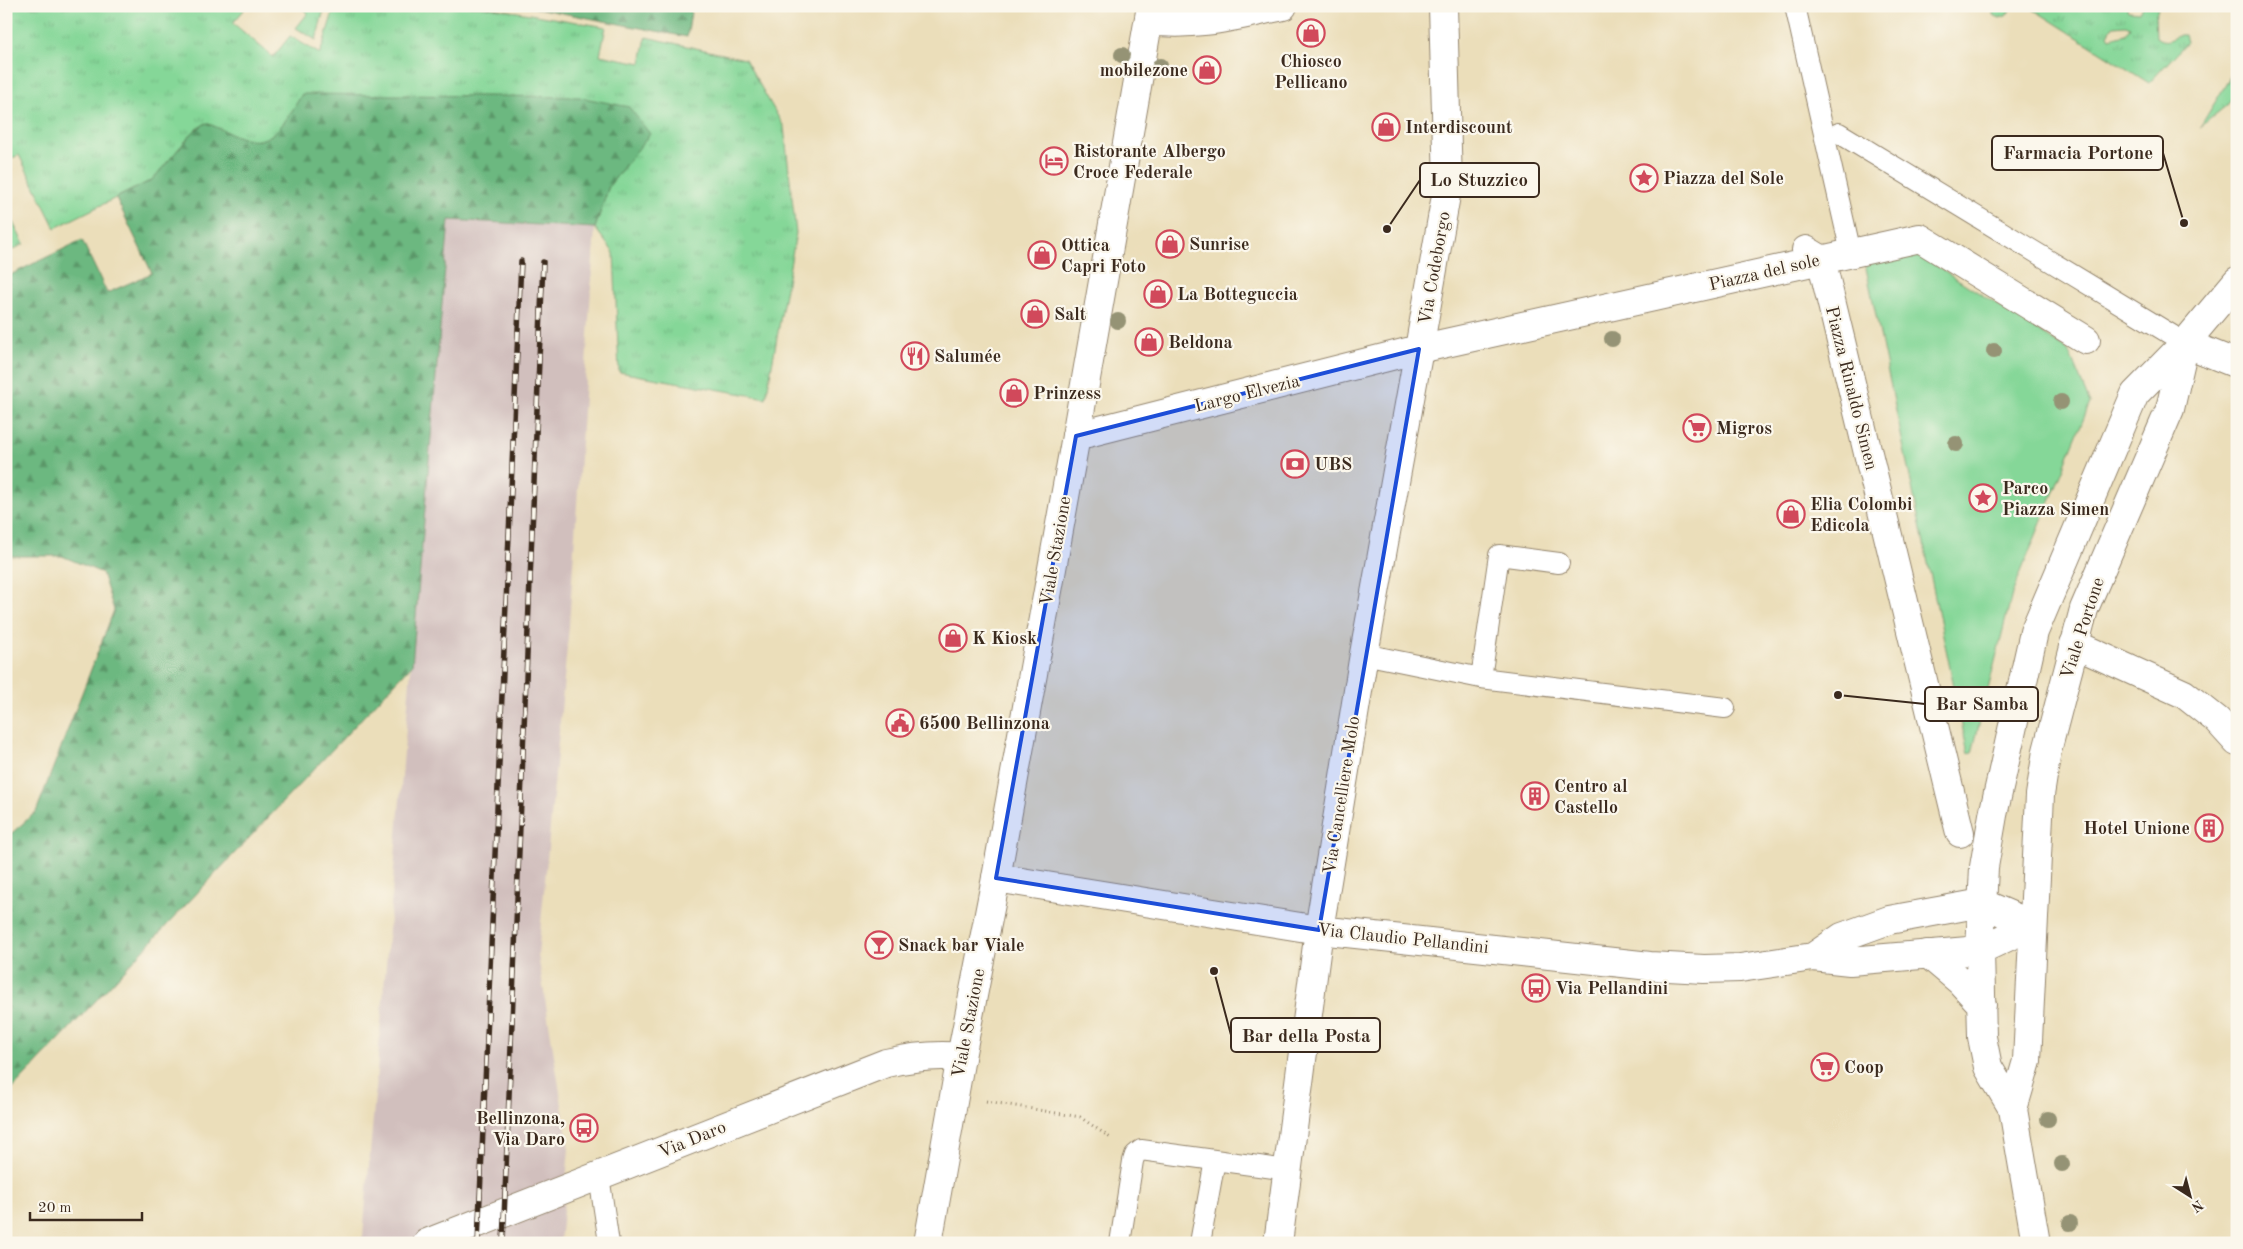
<svg xmlns="http://www.w3.org/2000/svg" width="2243" height="1249" viewBox="0 0 2243 1249" font-family="'Old Standard TT',serif">
<style>
.industrial{fill:#d1bfbd}
.grass{fill:url(#grass-tufts);stroke:#60805b;fill-rule:evenodd}
.forest{fill:url(#forest-firs);stroke:#54714f}
.green{fill:#85d798;stroke:#60805b}
.lines{fill:none;stroke-linecap:round;stroke-linejoin:round}
.service-casing{stroke:#93846c;stroke-width:22}
.pedestrian-casing{stroke:#93846c;stroke-width:30}
.minor-casing{stroke:#93846c;stroke-width:30}
.tertiary-casing{stroke:#93846c;stroke-width:30}
.primary-casing{stroke:#93846c;stroke-width:30}
.path{stroke:#93846c;stroke-width:3;stroke-dasharray:1 4;stroke-linecap:butt}
.service{stroke:#fff;stroke-width:20}
.pedestrian{stroke:#fff;stroke-width:28}
.minor{stroke:#fff;stroke-width:28}
.tertiary{stroke:#fff;stroke-width:28}
.primary{stroke:#fff;stroke-width:28}
.rail-casing{stroke:#3b2a1e;stroke-width:5.5}
.rail{stroke:#fbf7ec;stroke-width:4;stroke-dasharray:11;stroke-linecap:butt}
.tree{fill:#959375}
.marked{fill:#1d4ed8;fill-opacity:0.2;stroke:#1d4ed8;stroke-width:4;stroke-linejoin:round}
.labels{text-anchor:middle;stroke-width:4.5;stroke-linejoin:round;paint-order:stroke}
.poi-label{font-size:18px;font-weight:bold;fill:#3b2a1e;stroke:#fbf7ec;text-anchor:start}
.street-label{font-size:18px;fill:#3b2a1e;stroke:#fbf7ec}
.leader{fill:none;stroke:#3b2a1e;stroke-width:2}
.callout-dot{fill:#3b2a1e;stroke:#fbf7ec;stroke-width:2}
.callout{fill:#fbf7ec;stroke:#3b2a1e;stroke-width:2}
.callout-label{font-size:19px;text-anchor:middle;font-weight:bold;fill:#3b2a1e}
</style>
<defs>
<pattern id="grass-tufts" width="24" height="20" patternUnits="userSpaceOnUse" patternTransform="scale(1.25)"><rect width="24" height="20" fill="#85d798"/><path d="M3 7l-1-3M5 7V3M7 7l1-3M15 17l-1-3M17 17v-4M19 17l1-3" fill="none" stroke="#74b983"/></pattern>
<pattern id="forest-firs" width="22" height="20" patternUnits="userSpaceOnUse" patternTransform="scale(1.25)"><rect width="22" height="20" fill="#6cb880"/><path d="M5 1l3.5 6h-7zM16 11l3.5 6h-7z" fill="#5a9668"/></pattern>
</defs>
<rect width="100%" height="100%" fill="#fbf7ec"/>
<filter id="ink" filterUnits="userSpaceOnUse"><feTurbulence type="fractalNoise" baseFrequency=".02" numOctaves="2"/><feDisplacementMap in="SourceGraphic" scale="10" xChannelSelector="R" yChannelSelector="G"/><feConvolveMatrix kernelMatrix="1 2 1 2 8 2 1 2 1" color-interpolation-filters="sRGB"/></filter>
<filter id="wash" filterUnits="userSpaceOnUse"><feTurbulence type="fractalNoise" baseFrequency=".0096" numOctaves="4" result="noise"/><feDisplacementMap in="SourceGraphic" scale="20" xChannelSelector="R" yChannelSelector="G"/><feGaussianBlur stdDeviation="1.12" result="paint"/><feColorMatrix in="noise" values="0 0 0 0 0 0 0 0 0 0 0 0 0 0 0 0 0 1.4 0 .05"/><feComposite in="paint" operator="in"/></filter>
<g filter="url(#wash)">
<rect width="100%" height="100%" fill="#ebdeba"/>
<path class="industrial" d="M449,220L595,228L569,626L538,955L569,1149L560,1243H359L363,1236Z"/>
<path class="grass" d="M6,6H240L244,10L233,23L273,57L290,36L320,54L335,6H482L606,27L600,55L641,63L646,37L745,59L784,127L796,233L766,398L619,372L614,253L595,228L609,186L649,134L302,94C292,112 275,145 250,140C235,137 220,128 206,123L194,131L152,180L55,228L19,155L6,161Z
M301,6H325L316,40L296,28L308,13Z
M1993,6H2013L2006,16L2000,18L1993,15Z
M2028,6H2129L2127,9L2128,11L2140,12L2143,6H2159L2155,16L2156,37C2165,44 2172,39 2180,35H2185L2187,42L2149,83ZM2126,25L2130,27L2126,34L2110,38L2108,35L2113,26Z
M2237,66V93L2227,105L2200,127Z
M6,209L24,244L6,253Z"/>
<path class="forest" d="M526,6H692L687,37Z
M302,94L579,97L629,107L650,134L609,186L595,228L449,220L412,665L6,1096V838L36,812L114,610L102,573L62,556H6V277L82,240L107,293L152,273L116,198L152,180L194,131L206,123C220,128 235,137 250,140C275,145 291,112 302,94Z"/>
<path class="green" d="M1915,252L2068,350L2090,403L2012,594L1972,753L1968,754L1865,263Z"/>
</g>
<g filter="url(#ink)">
<g class="lines">
<g class="service-casing">
<path id="service" d="M1795,6L1851,253
M1839,133L2185,343
M1364,654L1481,678L1725,708
M1481,678L1499,555L1559,563
M599,1176L609,1243
M1120,1243L1133,1161L1135,1155L1141,1150L1288,1170
M1200,1243L1215,1160"/>
</g>
<g class="pedestrian-casing">
<path id="pedestrian" d="M1443,6L1448,184L1419,349L1920,238L2086,340
M1149,21C1199,27 1234,16 1283,6
M1806,250L1821,259L1960,833
M1076,436L1151,6"/>
</g>
<g class="minor-casing">
<path id="minor" d="M2185,343L2237,364
M2074,644L2184,694L2217,720L2237,742
M996,878L1076,436L1419,349L1364,654L1319,930L1278,1243
M928,1243L961,1057"/>
</g>
<g class="tertiary-casing">
<path id="tertiary" d="M1813,957L1842,937L1889,920L1982,903
M427,1243L886,1063C912,1057 935,1054 961,1057L996,878L1319,930L1650,966L1704,969L1740,968L1813,957L1850,961L1980,950"/>
</g>
<g class="primary-casing">
<path id="primary" d="M1982,903L2033,925
M1980,950L2033,925
M1928,954L1960,981L1982,1005
M2013,1109L2027,1061L2040,795L2047,751L2084,609L2170,409L2185,343
M2036,1243L2013,1109L1988,1067L1982,1037L1980,950L1984,867L1993,815L2034,632L2135,394L2185,343L2237,281"/>
</g>
<path class="path" d="M986,1101L1080,1117L1112,1139"/>
<use href="#service" class="service"/>
<use href="#pedestrian" class="pedestrian"/>
<use href="#minor" class="minor"/>
<use href="#tertiary" class="tertiary"/>
<use href="#primary" class="primary"/>
<g class="rail-casing">
<path id="rail" d="M478,1243L521,261
M503,1243L543,262"/>
</g>
<use href="#rail" class="rail"/>
</g>
<g class="tree">
<circle cx="1122" cy="55" r="8"/>
<circle cx="1160" cy="66" r="8"/>
<circle cx="1079" cy="315" r="8"/>
<circle cx="1118" cy="321" r="8"/>
<circle cx="1612" cy="339" r="8"/>
<circle cx="1994" cy="351" r="8"/>
<circle cx="2061" cy="402" r="8"/>
<circle cx="1956" cy="444" r="8"/>
<circle cx="2048" cy="1119" r="8"/>
<circle cx="2062" cy="1164" r="8"/>
<circle cx="2070" cy="1223" r="8"/>
</g>
</g>
<path class="marked" d="M1419,349L1319,930L996,878L1076,436Z"/>
<defs>
<g id="shop-ring" transform="scale(1.4375)"><circle r="9.5" fill="#fbf7ec" stroke="#d1495b" stroke-width="1.5"/><path d="M-5-2.5h2.3a2.7 3.5 0 0 1 5.4 0H5L5.5 6h-11ZM-1.5-2.5h3a1.5 2.3 0 0 0-3 0Z" fill="#d1495b"/></g>
<g id="hotel-ring" transform="scale(1.4375)"><circle r="9.5" fill="#fbf7ec" stroke="#d1495b" stroke-width="1.5"/><path d="M-6-4.5h1.5V1H6V5H4.5V3h-9V5H-6ZM-4 0a1.8 1.8 0 1 1 3.6 0ZM.5 0V-2.5h3Q6-2.5 6 0Z" fill="#d1495b"/></g>
<g id="sight-ring" transform="scale(1.4375)"><circle r="9.5" fill="#fbf7ec" stroke="#d1495b" stroke-width="1.5"/><path d="M0-6L1.8-2.2L6-1.7L2.9 1.2L3.7 5.4L0 3.3L-3.7 5.4L-2.9 1.2L-6-1.7L-1.8-2.2Z" fill="#d1495b"/></g>
<g id="restaurant-ring" transform="scale(1.4375)"><circle r="9.5" fill="#fbf7ec" stroke="#d1495b" stroke-width="1.5"/><path d="M-5-6h1v4h1v-4h1v4h1v-4h1v5L-1.5 .5V6h-2V.5L-5-1ZM5-6V6H3V1.5H1.5Q1.5-4 5-6Z" fill="#d1495b"/></g>
<g id="supermarket-ring" transform="scale(1.4375)"><circle r="9.5" fill="#fbf7ec" stroke="#d1495b" stroke-width="1.5"/><path d="M-6-5.5h2.5l.6 2H6L4.5 2H-2.5L-4.4-4H-6ZM-1.5 3.2a1.3 1.3 0 1 0 .1 0ZM3 3.2a1.3 1.3 0 1 0 .1 0Z" fill="#d1495b"/></g>
<g id="bank-ring" transform="scale(1.4375)"><circle r="9.5" fill="#fbf7ec" stroke="#d1495b" stroke-width="1.5"/><path d="M-6-4H6V4H-6ZM0-2.3a2.3 2.3 0 1 0 0 4.6a2.3 2.3 0 1 0 0-4.6Z" fill="#d1495b"/></g>
<g id="civic-ring" transform="scale(1.4375)"><circle r="9.5" fill="#fbf7ec" stroke="#d1495b" stroke-width="1.5"/><path d="M-.6-6.5H3V-4.5H.6V-3L4-1V1h2V6H-6V1h2V-1L-.6-3ZM-1.2 2.5V6h2.4V2.5Z" fill="#d1495b"/></g>
<g id="building-ring" transform="scale(1.4375)"><circle r="9.5" fill="#fbf7ec" stroke="#d1495b" stroke-width="1.5"/><path d="M-4-6H4V6H1V3H-1V6H-4ZM-2.5-4.3h1.7v1.8h-1.7ZM.8-4.3h1.7v1.8H.8ZM-2.5-1h1.7V.8h-1.7ZM.8-1h1.7V.8H.8Z" fill="#d1495b"/></g>
<g id="bar-ring" transform="scale(1.4375)"><circle r="9.5" fill="#fbf7ec" stroke="#d1495b" stroke-width="1.5"/><path d="M-6-5H6L.8 .8V4.5H3.5V6h-7V4.5H-.8V.8Z" fill="#d1495b"/></g>
<g id="bus-ring" transform="scale(1.4375)"><circle r="9.5" fill="#fbf7ec" stroke="#d1495b" stroke-width="1.5"/><path d="M-5-6H5V4H4V6H2V4H-2V6H-4V4H-5ZM-3.5-4V0h7V-4ZM-3.5 1.2v1.5H-2V1.2ZM2 1.2v1.5H3.5V1.2Z" fill="#d1495b"/></g>
</defs>
<g fill-rule="evenodd">
<use href="#shop-ring" x="1311" y="33"/>
<use href="#shop-ring" x="1207" y="70"/>
<use href="#shop-ring" x="1386" y="127"/>
<use href="#hotel-ring" x="1054" y="161"/>
<use href="#sight-ring" x="1644" y="178"/>
<use href="#shop-ring" x="1170" y="244"/>
<use href="#shop-ring" x="1042" y="255"/>
<use href="#shop-ring" x="1158" y="294"/>
<use href="#shop-ring" x="1035" y="314"/>
<use href="#shop-ring" x="1149" y="342"/>
<use href="#restaurant-ring" x="915" y="356"/>
<use href="#shop-ring" x="1014" y="393"/>
<use href="#supermarket-ring" x="1697" y="428"/>
<use href="#bank-ring" x="1295" y="464"/>
<use href="#sight-ring" x="1983" y="498"/>
<use href="#shop-ring" x="1791" y="514"/>
<use href="#shop-ring" x="953" y="638"/>
<use href="#civic-ring" x="900" y="723"/>
<use href="#building-ring" x="1535" y="796"/>
<use href="#building-ring" x="2209" y="828"/>
<use href="#bar-ring" x="879" y="945"/>
<use href="#bus-ring" x="1536" y="988"/>
<use href="#supermarket-ring" x="1825" y="1067"/>
<use href="#bus-ring" x="584" y="1128"/>
</g>
<g class="labels">
<g class="poi-label">
<text x="1311" y="67" text-anchor="middle">Chiosco<tspan x="1311" dy="21">Pellicano</tspan></text>
<text x="1188" y="76" text-anchor="end">mobilezone</text>
<text x="1405" y="133">Interdiscount</text>
<text x="1073" y="157">Ristorante Albergo<tspan x="1073" dy="21">Croce Federale</tspan></text>
<text x="1663" y="184">Piazza del Sole</text>
<text x="1189" y="250">Sunrise</text>
<text x="1061" y="251">Ottica<tspan x="1061" dy="21">Capri Foto</tspan></text>
<text x="1177" y="300">La Botteguccia</text>
<text x="1054" y="320">Salt</text>
<text x="1168" y="348">Beldona</text>
<text x="934" y="362">Salumée</text>
<text x="1033" y="399">Prinzess</text>
<text x="1716" y="434">Migros</text>
<text x="1314" y="470">UBS</text>
<text x="2002" y="494">Parco<tspan x="2002" dy="21">Piazza Simen</tspan></text>
<text x="1810" y="510">Elia Colombi<tspan x="1810" dy="21">Edicola</tspan></text>
<text x="972" y="644">K Kiosk</text>
<text x="919" y="729">6500 Bellinzona</text>
<text x="1554" y="792">Centro al<tspan x="1554" dy="21">Castello</tspan></text>
<text x="2190" y="834" text-anchor="end">Hotel Unione</text>
<text x="898" y="951">Snack bar Viale</text>
<text x="1555" y="994">Via Pellandini</text>
<text x="1844" y="1073">Coop</text>
<text x="565" y="1124" text-anchor="end">Bellinzona,<tspan x="565" dy="21">Via Daro</tspan></text>
</g>
<g class="street-label">
<text transform="translate(1434 268) rotate(-80)" y="6">Via Codeborgo</text>
<text transform="translate(1764 272) rotate(-13)" y="6">Piazza del sole</text>
<text transform="translate(1852 388) rotate(76)" y="6">Piazza Rinaldo Simen</text>
<text transform="translate(1247 393) rotate(-14)" y="6">Largo Elvezia</text>
<text transform="translate(1055 551) rotate(-80)" y="6">Viale Stazione</text>
<text transform="translate(2082 628) rotate(-72)" y="6">Viale Portone</text>
<text transform="translate(1341 795) rotate(-81)" y="6">Via Cancelliere Molo</text>
<text transform="translate(1403 938) rotate(6)" y="6">Via Claudio Pellandini</text>
<text transform="translate(968 1023) rotate(-79)" y="6">Viale Stazione</text>
<text transform="translate(692 1139) rotate(-22)" y="6">Via Daro</text>
</g>
</g>
<path class="leader" d="M2184 223L2163 153M1387 229L1420 180M1838 695L1925 704M1214 971L1231 1035"/>
<g class="callout-dot">
<circle cx="2184" cy="223" r="5"/>
<circle cx="1387" cy="229" r="5"/>
<circle cx="1838" cy="695" r="5"/>
<circle cx="1214" cy="971" r="5"/>
</g>
<g class="callout">
<rect x="1992" y="136" width="171" height="34" rx="5"/>
<rect x="1420" y="163" width="119" height="34" rx="5"/>
<rect x="1925" y="687" width="113" height="34" rx="5"/>
<rect x="1231" y="1018" width="149" height="34" rx="5"/>
</g>
<g class="callout-label">
<text x="2078" y="159">Farmacia Portone</text>
<text x="1479" y="186">Lo Stuzzico</text>
<text x="1982" y="710">Bar Samba</text>
<text x="1306" y="1042">Bar della Posta</text>
</g>
<rect width="2243" height="1249" fill="none" stroke="#fbf7ec" stroke-width="25"/>
<g transform="translate(2190 1196) rotate(144)" stroke="#fbf7ec" stroke-width="4" paint-order="stroke">
<path d="M0-4L9 19L0 12L-9 19Z" fill="#3b2a1e"/>
<text y="-8" font-size="14" font-weight="bold" text-anchor="middle" fill="#3b2a1e">N</text>
</g>
<path d="M30 1212v8h112v-8" fill="none" stroke="#3b2a1e" stroke-width="2.5"/>
<text x="38" y="1212" font-size="15" fill="#3b2a1e" stroke="#fbf7ec" stroke-width="4" paint-order="stroke">20 m</text>
</svg>
